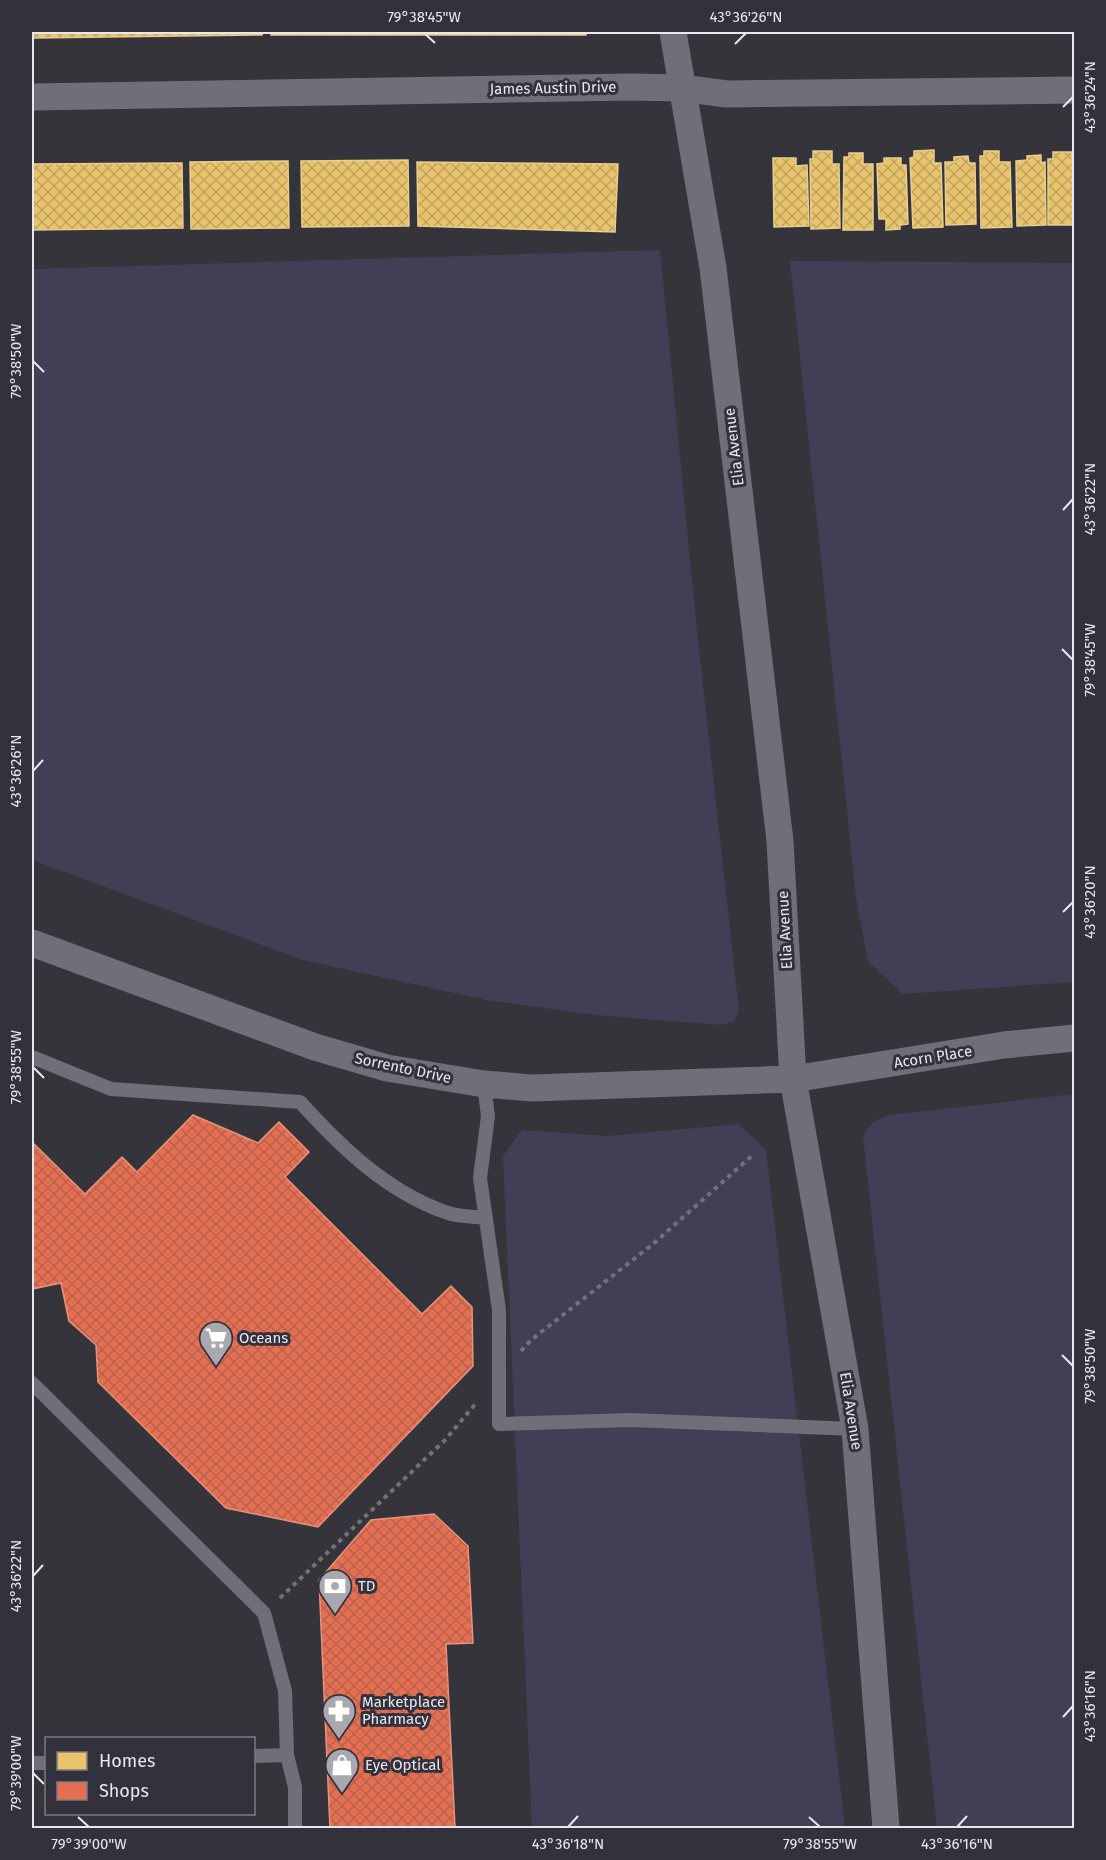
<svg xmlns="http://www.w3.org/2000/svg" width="1106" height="1860" viewBox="0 0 1106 1860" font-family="'Fira Sans',sans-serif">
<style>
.green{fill:#413e56}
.homes{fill:url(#homes-cross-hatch);stroke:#e8ce91;stroke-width:1.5}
.shops{fill:url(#shops-cross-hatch);stroke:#e79380;stroke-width:1.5}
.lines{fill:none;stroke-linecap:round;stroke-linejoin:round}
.path{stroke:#72707a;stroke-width:4;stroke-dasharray:4.5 4.5;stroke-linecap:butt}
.lane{stroke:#706e79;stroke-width:14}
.street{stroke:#706e79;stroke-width:27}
.ticks{fill:none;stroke:#e7e7ed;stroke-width:2}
.labels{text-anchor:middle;stroke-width:6;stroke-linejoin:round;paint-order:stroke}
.street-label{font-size:15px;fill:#e7e7ed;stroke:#33323c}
.poi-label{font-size:15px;fill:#e7e7ed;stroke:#33323c;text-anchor:start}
.neatline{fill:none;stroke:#e7e7ed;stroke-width:2}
.ticks-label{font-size:15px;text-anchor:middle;fill:#e7e7ed}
</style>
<defs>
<pattern id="homes-cross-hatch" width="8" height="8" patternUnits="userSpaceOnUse" patternTransform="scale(1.5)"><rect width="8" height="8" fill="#e9c46a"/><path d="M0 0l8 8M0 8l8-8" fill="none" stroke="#c0a461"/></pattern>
<pattern id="shops-cross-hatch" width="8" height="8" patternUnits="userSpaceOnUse" patternTransform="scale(1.5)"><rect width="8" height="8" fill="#e76f51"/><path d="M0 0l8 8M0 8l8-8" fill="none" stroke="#b6624e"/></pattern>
</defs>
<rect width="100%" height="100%" fill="#35343a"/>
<path class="green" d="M660,250L696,621L739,1011L734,1021L721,1025L596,1015L486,1000L303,960L32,860V269Z
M790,261L1074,263V982L903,994L868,962L856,898Z
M1074,1094V1828H937L863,1136C870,1123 876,1119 890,1115Z
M739,1124L766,1150L845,1828H532L503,1156L522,1130L607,1136Z"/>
<path class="homes" d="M32,32H262V35L32,38Z
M271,32H586V35H271Z
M934,150V163H941L943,227L913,228L910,158L914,157V151Z
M813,151H832V164H839L840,228L811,229L810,159H813Z
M984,151H999V162H1010L1012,227L981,228L980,156H984Z
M1053,152H1072L1074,225H1048V159H1053Z
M849,153H863V164H873V230H843L844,157H849Z
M1041,155V163L1045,162L1046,225L1017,226L1016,161L1027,160V156Z
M968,156L969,163H975L976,224L946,225L945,162H954V157Z
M773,158H796V166L807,165L809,226L774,227Z
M884,158H901V165H906L908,224L900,225V229L886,230V219H879L877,164L884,163Z
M408,160L409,226L302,227L301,161Z
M288,161L289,228L191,229L190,162Z
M417,162L618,164L615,232L418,226Z
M182,163L183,228L32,230V164Z"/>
<path class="shops" d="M193,1115L258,1143L279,1122L309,1152L285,1177L422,1314L451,1286L472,1307L473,1366L318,1527L226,1508L98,1382L96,1345L69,1321L61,1283L32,1289V1142L85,1194L122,1157L137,1172Z
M434,1514L468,1546L473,1643L446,1644L455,1828H330L319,1580L371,1520Z"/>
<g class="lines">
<path class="path" d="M521,1351L531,1340L653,1244L754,1154
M280,1598L446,1439L477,1402"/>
<path class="lane" d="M32,1057L111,1089L300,1102C341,1147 386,1191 445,1212C457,1217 473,1216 486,1218
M484,1084L488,1116L480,1178L499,1310V1424L631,1420L855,1429
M32,1383L264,1613L285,1691L287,1755L295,1787V1828
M254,1756L287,1755
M32,1763H46"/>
<path class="street" d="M673,32L713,268L780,841L793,1079L855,1429L886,1828
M32,97L632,87L681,88L727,94L1074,90
M32,943L315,1047L387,1068L484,1084L532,1088L793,1079L1004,1045L1074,1038"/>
</g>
<path class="ticks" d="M424,33L435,43M735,44L746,33M1063,107L1073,97M33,361L44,372M1063,510L1073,499M1062,649L1073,660M33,771L43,760M1063,912L1073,902M33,1067L44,1078M1062,1355L1073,1366M33,1576L43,1565M1063,1717L1073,1706M33,1773L44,1784M78,1817L89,1827M809,1817L820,1827M568,1827L578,1816M957,1827L967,1816"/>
<defs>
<g id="supermarket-pin" transform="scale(1.725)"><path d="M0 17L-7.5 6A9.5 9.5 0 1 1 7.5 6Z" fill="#a9a8ae" stroke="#33323c"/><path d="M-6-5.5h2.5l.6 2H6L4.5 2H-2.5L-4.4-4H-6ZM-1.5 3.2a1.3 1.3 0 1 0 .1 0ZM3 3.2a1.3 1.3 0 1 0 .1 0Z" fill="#fff"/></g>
<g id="bank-pin" transform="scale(1.725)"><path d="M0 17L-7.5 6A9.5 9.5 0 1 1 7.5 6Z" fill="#a9a8ae" stroke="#33323c"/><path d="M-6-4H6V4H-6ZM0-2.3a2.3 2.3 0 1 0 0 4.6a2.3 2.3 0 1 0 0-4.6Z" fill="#fff"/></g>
<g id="pharmacy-pin" transform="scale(1.725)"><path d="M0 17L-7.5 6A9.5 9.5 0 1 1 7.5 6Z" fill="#a9a8ae" stroke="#33323c"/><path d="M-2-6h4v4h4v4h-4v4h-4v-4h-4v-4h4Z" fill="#fff"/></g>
<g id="shop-pin" transform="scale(1.725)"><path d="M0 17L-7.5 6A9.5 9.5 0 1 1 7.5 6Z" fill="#a9a8ae" stroke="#33323c"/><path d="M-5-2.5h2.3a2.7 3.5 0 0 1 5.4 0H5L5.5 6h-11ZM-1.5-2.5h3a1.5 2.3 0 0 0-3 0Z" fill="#fff"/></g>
</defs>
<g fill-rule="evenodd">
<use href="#supermarket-pin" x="216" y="1338"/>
<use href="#bank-pin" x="335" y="1586"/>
<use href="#pharmacy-pin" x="339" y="1711"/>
<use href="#shop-pin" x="342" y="1765"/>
</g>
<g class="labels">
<g class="street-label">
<text transform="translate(553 88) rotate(-1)" y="5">James Austin Drive</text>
<text transform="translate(734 447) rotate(-97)" y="5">Elia Avenue</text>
<text transform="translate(785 930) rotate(-93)" y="5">Elia Avenue</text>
<text transform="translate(933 1057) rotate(-9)" y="5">Acorn Place</text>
<text transform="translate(403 1068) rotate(12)" y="5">Sorrento Drive</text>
<text transform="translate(851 1411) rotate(81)" y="5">Elia Avenue</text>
</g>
<g class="poi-label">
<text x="239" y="1343">Oceans</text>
<text x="358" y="1591">TD</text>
<text x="362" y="1707">Marketplace<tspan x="362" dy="17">Pharmacy</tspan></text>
<text x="365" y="1770">Eye Optical</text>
</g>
</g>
<rect width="1106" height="1860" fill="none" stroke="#33323c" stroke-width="66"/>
<rect x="45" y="1737" width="210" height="78" fill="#33323c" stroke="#7b7a83" stroke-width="1.5"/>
<rect x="57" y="1752" width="30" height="18" fill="#e9c46a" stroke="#7b7a83" stroke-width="1.5"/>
<text x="99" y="1767" font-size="18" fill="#e7e7ed">Homes</text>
<rect x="57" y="1782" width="30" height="18" fill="#e76f51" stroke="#7b7a83" stroke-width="1.5"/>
<text x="99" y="1797" font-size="18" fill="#e7e7ed">Shops</text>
<rect x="33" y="33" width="1040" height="1794" class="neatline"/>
<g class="ticks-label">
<text x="424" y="22">79°38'45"W</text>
<text x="746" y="22">43°36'26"N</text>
<text transform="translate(1090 97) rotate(-90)" y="5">43°36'24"N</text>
<text transform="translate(16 361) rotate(-90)" y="5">79°38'50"W</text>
<text transform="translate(1090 499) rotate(-90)" y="5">43°36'22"N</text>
<text transform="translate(1090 660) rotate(-90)" y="5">79°38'45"W</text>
<text transform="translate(16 771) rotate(-90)" y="5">43°36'26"N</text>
<text transform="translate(1090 902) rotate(-90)" y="5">43°36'20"N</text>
<text transform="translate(16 1067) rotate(-90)" y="5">79°38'55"W</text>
<text transform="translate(1090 1366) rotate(-90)" y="5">79°38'50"W</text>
<text transform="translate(16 1576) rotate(-90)" y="5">43°36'22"N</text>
<text transform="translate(1090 1706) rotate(-90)" y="5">43°36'16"N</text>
<text transform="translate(16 1773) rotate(-90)" y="5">79°39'00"W</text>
<text x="89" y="1849">79°39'00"W</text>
<text x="568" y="1849">43°36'18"N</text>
<text x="820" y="1849">79°38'55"W</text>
<text x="957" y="1849">43°36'16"N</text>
</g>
</svg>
